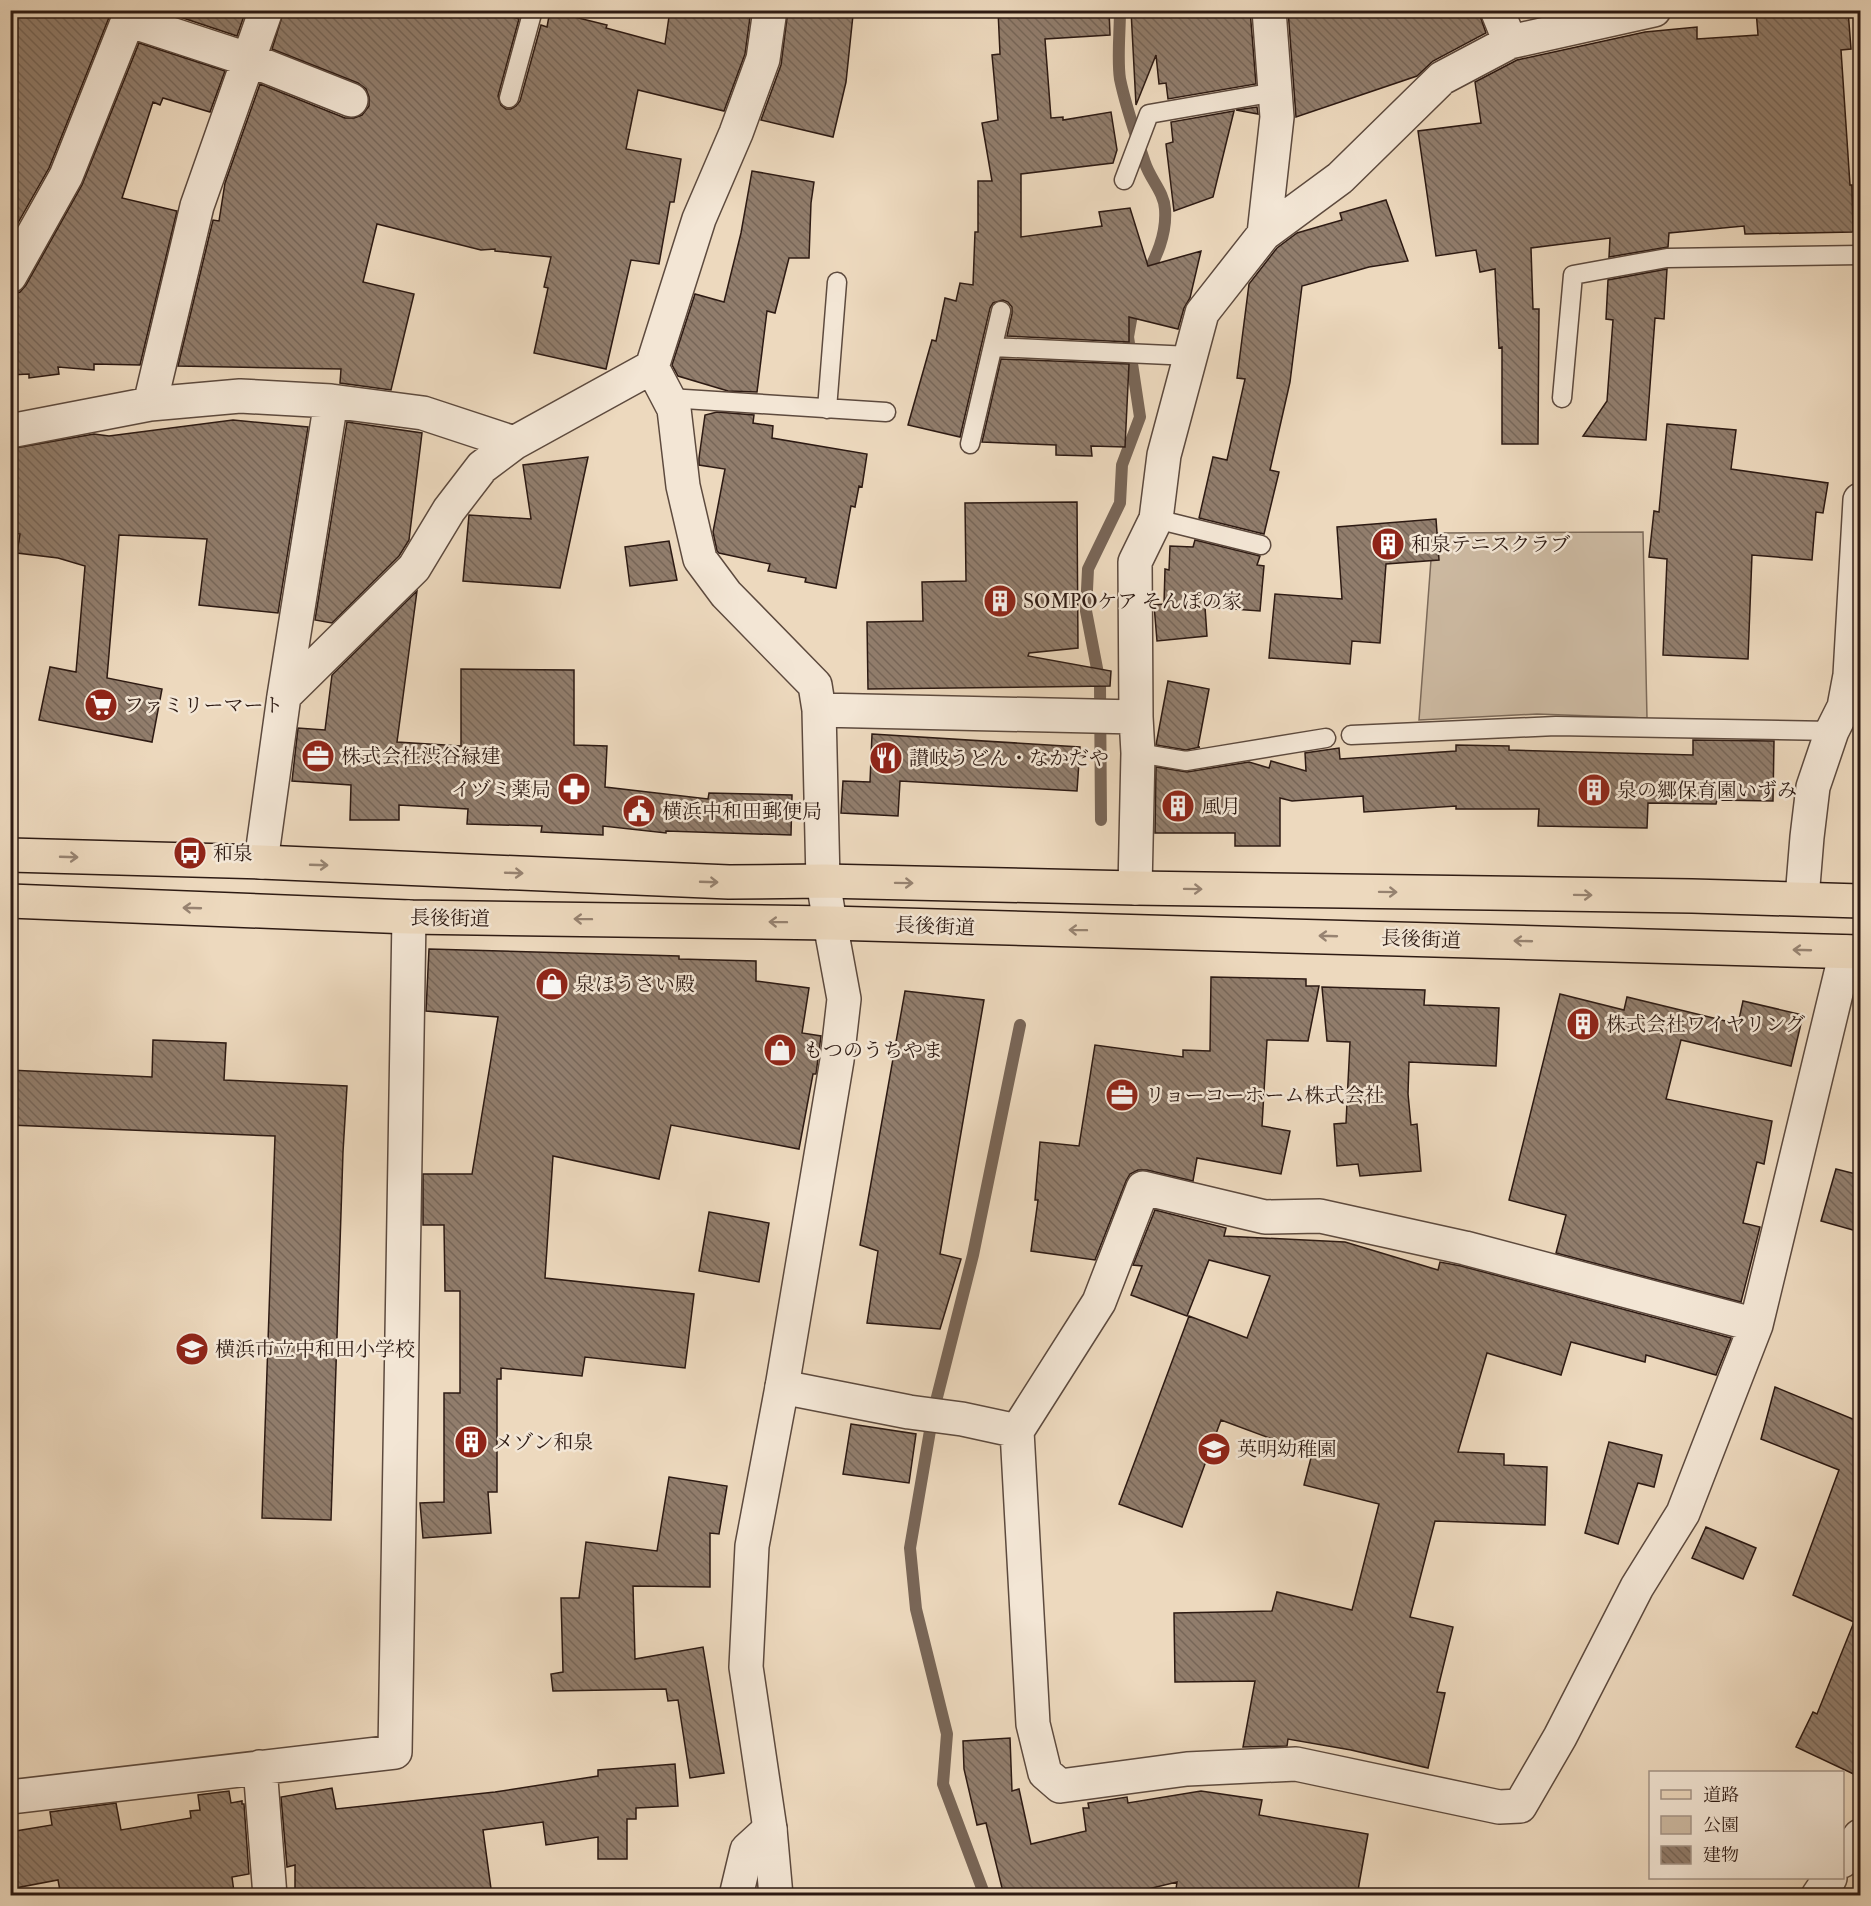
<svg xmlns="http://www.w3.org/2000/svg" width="1871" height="1906" viewBox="0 0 1871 1906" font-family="'IM FELL Double Pica','Noto Serif JP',serif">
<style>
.green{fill:#ccb9a1;stroke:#7c6a5a;stroke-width:1.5}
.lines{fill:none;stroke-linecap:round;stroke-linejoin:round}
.stream{stroke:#796657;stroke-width:12}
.building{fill:url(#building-back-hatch);stroke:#2d1a13;stroke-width:1.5}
.service-casing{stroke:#5d4a3e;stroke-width:21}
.minor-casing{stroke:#5d4a3e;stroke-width:36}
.tertiary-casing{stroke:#5d4a3e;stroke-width:36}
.primary-casing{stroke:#2d1a13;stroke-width:36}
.service{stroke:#f3e6d5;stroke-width:18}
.minor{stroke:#f3e6d5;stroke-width:33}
.tertiary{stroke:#f3e6d5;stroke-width:33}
.primary{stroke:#edd9be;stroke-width:33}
.oneway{stroke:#978371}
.labels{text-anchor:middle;stroke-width:5;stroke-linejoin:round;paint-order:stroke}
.poi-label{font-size:20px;fill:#2d1a13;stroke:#f3e6d5;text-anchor:start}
.street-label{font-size:20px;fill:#2d1a13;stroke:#f3e6d5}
</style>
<defs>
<pattern id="building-back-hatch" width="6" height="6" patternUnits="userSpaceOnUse" patternTransform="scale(1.5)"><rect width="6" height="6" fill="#917d6c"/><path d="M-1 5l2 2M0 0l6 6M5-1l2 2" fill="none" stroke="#776658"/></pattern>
</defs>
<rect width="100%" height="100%" fill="#edd9be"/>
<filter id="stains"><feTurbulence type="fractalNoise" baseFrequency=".00333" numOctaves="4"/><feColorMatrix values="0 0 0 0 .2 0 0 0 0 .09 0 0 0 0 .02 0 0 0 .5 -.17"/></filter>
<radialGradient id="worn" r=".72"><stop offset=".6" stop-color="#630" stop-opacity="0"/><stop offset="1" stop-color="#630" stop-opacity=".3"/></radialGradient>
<path class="green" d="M1643,532L1647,718L1537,714L1419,720L1433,533Z"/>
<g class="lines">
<path class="stream" d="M1120,10C1120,31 1117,60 1120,79C1126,108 1136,136 1145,163C1150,179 1164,192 1165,209C1167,235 1156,257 1145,279
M1101,820L1100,684L1086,611L1088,569L1120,503L1122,465L1140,417L1128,337L1134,303
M985,1896L943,1784L947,1734L916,1609L910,1548L933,1413L973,1255L1020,1025"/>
</g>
<path class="building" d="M10,10H112L49,168L10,237Z
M159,10H246L237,36Z
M284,10H492L519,19L498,96L501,105L506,109H511L516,106L520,101L541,25L547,27L550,11L607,25L606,28L665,44L670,10H751L745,54L724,111L638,90L626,149L681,159L674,202H670L659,264L631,260L606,369L534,353L548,288L544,287L551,257L495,251V249L481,250L377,224L363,282L414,294L391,390L340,383L341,369L178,366L213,220L219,221L225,183L260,84L345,118H354L362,115L369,106V97L366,89L358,83L272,49Z
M788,10H809L853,15L846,82L833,137L761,120L781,65Z
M998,10H1109L1110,35L1045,39L1051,118L1063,117V120L1111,112L1117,150L1113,163L1021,174V237L1102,226L1099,212L1130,208L1148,266L1201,251L1190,298L1184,308L1178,329L1129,317V342L1007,336L1012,314V307L1008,302L1003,300L993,303L990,308L960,437L908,425L932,340L936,341L945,298L956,301L960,283L973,285L975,232H978V181H992L982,123L998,120L992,55L1000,54Z
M1131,10H1250L1256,84L1168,99L1166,83L1159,84L1156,55L1136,105Z
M1288,10H1478L1486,33L1433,61L1417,76L1296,117Z
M1756,10H1848L1851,49L1841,50L1850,185H1852L1853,232L1745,234L1744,226L1669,233L1668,247L1609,257L1610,238L1531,248L1533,309H1539L1538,444H1502V347L1499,348L1495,269L1480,272L1476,250L1436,256L1418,131L1481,123L1475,82L1517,60L1645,32L1697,27V39L1758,35Z
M139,43L225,71L210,112L163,98L160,105L153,102L122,198L177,211L140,365L94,364V370L58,367L59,374L29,378V374L10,375V295L20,292L26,285L82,185Z
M1257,107L1258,114L1236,110Z
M1234,111L1213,197L1174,211L1166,144L1173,142L1171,122Z
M752,171L814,182L811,203L809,258H789L775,313L767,311L757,392L728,391L678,376L672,365L695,294L724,302L741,233Z
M1386,200L1408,261L1369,267L1302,286L1290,382L1270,470L1279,472L1264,534L1199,518L1213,457L1227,460L1245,379L1237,378L1249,284L1277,248L1297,233L1342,220L1340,213Z
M1667,269L1664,319L1655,318L1646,440L1583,436L1607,401L1613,320L1606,319L1608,280Z
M1001,359L1129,364L1125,447L1091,446L1092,456L1056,455V445L982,442Z
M717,412L754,415L753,423L773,426L772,438L867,454L862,487L859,486L855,507L851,506L836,588L805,582L806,578L768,571L770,564L719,553L717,551L713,532L725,469L699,465V458L705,415Z
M233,420L308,427L278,613L199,605L207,539L119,535L107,678L162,689L152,742L39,720L50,667L76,672L85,566L58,558L17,553L20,534L10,532V449L94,434L109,436Z
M347,422L422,433L409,540L399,556L332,623L315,620Z
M1667,424L1736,430L1731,469L1828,483L1823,513L1816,512L1812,560L1752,555L1748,659L1663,655L1667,559L1649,557L1654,511L1659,512Z
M588,457L560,588L463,581L469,515L531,519L523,465Z
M1077,502L1078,648L1029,653L1028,656L1111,671L1110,686L868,689L867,622L923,621L922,582L966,581L965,503Z
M1436,519L1439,560L1386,564L1380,643L1352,641L1350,664L1269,658L1275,594L1342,599L1337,527Z
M1195,540L1260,556L1257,565L1264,566L1260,611L1205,607L1207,636L1157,641L1154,605L1164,604L1165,569L1169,570L1170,546L1193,547Z
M669,541L677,580L630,586L625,547Z
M417,591L397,742L461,746V669L574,670V745L607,746L605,787L708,799L709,793L792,795L791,835L666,831V833L603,826V835L541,832L542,826L467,824L468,809L399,805V820H350L351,785L292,781L298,728L325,730L332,675Z
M1168,681L1209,689L1198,747H1200L1186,750L1156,745Z
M872,734L1080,747L1077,791L900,781L898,816L841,813L843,781L870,782Z
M1693,740L1774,741L1773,801L1717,800L1716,804L1648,803L1647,828L1538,826L1539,809H1456V806L1364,812L1363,796L1292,801L1280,798V846H1235V833H1155L1156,767L1187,772L1249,762L1269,768L1271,761L1306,771L1305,753L1339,748L1340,759L1456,751V745L1509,746V750L1693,755Z
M429,949L679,956V959L756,961V981L809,988L802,1033L821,1036L816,1074H813L799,1149L671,1125L659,1179L553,1156L545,1278L694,1294L685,1368L585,1357L582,1376L501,1368V1379H497V1492H488L491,1533L423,1538L420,1503L444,1502V1393H460V1291H445L444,1225H423V1174H472L498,1017L426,1011Z
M1211,977L1306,979V986H1319L1308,1041L1267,1040L1262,1126L1290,1131L1281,1174L1197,1158L1193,1181L1147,1170H1138L1130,1174L1126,1181L1095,1260L1031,1251L1038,1200H1035L1040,1142L1079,1146L1095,1045L1183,1057V1050L1210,1051Z
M1322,987L1425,990L1424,1005L1499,1008L1496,1066L1409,1062L1408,1094L1411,1125L1417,1124L1421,1171L1360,1176L1358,1164L1337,1166L1334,1124L1346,1123L1350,1042L1327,1041Z
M905,991L984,1000L940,1254L961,1259L940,1329L867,1323L878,1251L860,1245Z
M1560,994L1624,1010L1627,997L1738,1024L1743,1001L1803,1015L1791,1066L1681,1040L1666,1099L1772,1121L1764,1164L1757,1162L1743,1223L1760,1227L1741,1302L1556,1253L1566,1215L1509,1200Z
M153,1040L226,1043L224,1080L347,1086L343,1152L331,1520L262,1518L275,1136L10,1125V1070L152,1077Z
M1836,1169L1860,1175V1232L1821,1221Z
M1155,1210L1226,1228L1224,1236L1345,1242L1438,1270L1440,1262L1461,1266L1731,1338L1716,1375L1646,1355L1645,1362L1571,1342L1561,1375L1487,1353L1458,1452L1504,1454V1465L1547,1467L1545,1525L1435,1521L1410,1617L1453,1627L1437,1692L1445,1693L1428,1768L1351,1750L1288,1739L1287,1746L1243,1747L1255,1681L1175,1682L1174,1613L1272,1611L1277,1592L1352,1610L1379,1504L1304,1485L1312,1454L1221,1420L1182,1527L1119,1504L1189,1316L1247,1338L1270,1276L1209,1260L1187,1316L1131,1295L1142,1266L1133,1265Z
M709,1212L769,1223L759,1282L699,1271Z
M1775,1387L1860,1422V1777L1796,1747L1813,1712L1817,1714L1854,1622L1793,1595L1839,1470L1761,1439Z
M851,1424L916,1434L909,1483L843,1474Z
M1609,1442L1662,1455L1654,1487L1638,1483L1618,1544L1585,1533Z
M669,1477L727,1486L719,1534L710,1533V1587L633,1586L635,1659L703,1647L724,1773L690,1778L678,1700L668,1701L666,1689L553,1691L551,1674L563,1672L561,1598H579L586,1542L657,1551Z
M1706,1527L1756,1548L1743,1579L1692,1558Z
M1010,1738L1012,1791L1019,1789L1031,1844L1086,1831L1083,1808H1089L1088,1803L1127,1797L1128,1803L1201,1791L1262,1800L1259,1815L1368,1834L1357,1896H1175L1177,1882L1119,1896H1004L986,1823L977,1825L964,1769L963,1741Z
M675,1764L678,1806L636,1808V1819H627V1859H598V1837L546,1845L543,1822L483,1830L492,1896H365L364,1888L295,1889V1865L287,1867L281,1797L332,1788L336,1809L495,1792L598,1776V1770Z
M229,1791L231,1803L242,1801V1804H244L249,1874L232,1877L234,1892L215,1896H61L58,1880L10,1889V1832L52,1825L50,1812L116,1803L121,1830L191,1818L190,1811L200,1810L198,1795Z"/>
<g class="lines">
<g class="service-casing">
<path id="service" d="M509,98L533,10
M1124,180L1149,114L1276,92
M993,347L1191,356
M669,398L886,412
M1562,398L1573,275L1667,258L1860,255
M827,409L837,282
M970,444L1001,311
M1156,519L1261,545
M1351,735L1556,726L1832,731
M1138,753L1186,761L1326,738"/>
</g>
<g class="minor-casing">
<path id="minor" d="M1497,10L1510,42
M1264,234L1277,117L1269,10
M10,276L66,176L128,20L250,60L351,100
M652,367L674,409L683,486L700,559L726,594L815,685L819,710L823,881L830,923
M150,404L197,206L266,10
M10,431L150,404L240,396L331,401L423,413L514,443L652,367L699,219L736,133L763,59L770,10
M284,696L414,568L449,510L482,467L514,443
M819,710L1136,717
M261,862L284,696L331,401
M1135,888L1138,753L1136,717L1135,562L1156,519L1164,455L1202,313L1264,234L1340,178L1442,78L1510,42L1654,10
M1802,898L1807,837L1813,787L1832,731L1844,707L1850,675L1860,500
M782,1387L909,1412L962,1419L1017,1431L1033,1724L1045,1773L1060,1786L1187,1769L1296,1764L1499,1807L1520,1806L1560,1737L1637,1587L1683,1513L1756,1325L1846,952
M1017,1431L1099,1302L1143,1188L1265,1217L1320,1216L1465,1248L1756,1325
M260,1767L270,1896
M10,1797L395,1752L409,917
M1842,1861L1860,1836
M736,1896L747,1850L770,1829
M1818,1896L1830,1878"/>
</g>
<g class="tertiary-casing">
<path id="tertiary" d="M776,1896L770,1829L746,1667L752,1546L782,1387L837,1060L844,999L830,923"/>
</g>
<g class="primary-casing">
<path id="primary" d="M10,855L261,862L729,882L823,881L1135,888L1692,896L1860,901
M10,901L409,917L830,923L1860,952"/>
</g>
<use href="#service" class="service"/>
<use href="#minor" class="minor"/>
<use href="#tertiary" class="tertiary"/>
<use href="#primary" class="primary"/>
</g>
<defs><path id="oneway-shaft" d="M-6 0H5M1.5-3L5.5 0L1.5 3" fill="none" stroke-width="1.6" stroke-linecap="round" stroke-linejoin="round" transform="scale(1.5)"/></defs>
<g class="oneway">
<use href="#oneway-shaft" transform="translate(69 857) rotate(2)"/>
<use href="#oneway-shaft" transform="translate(319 865) rotate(2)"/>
<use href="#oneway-shaft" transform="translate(514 873) rotate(2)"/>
<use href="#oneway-shaft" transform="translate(709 882) rotate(2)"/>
<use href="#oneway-shaft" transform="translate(904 883) rotate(1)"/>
<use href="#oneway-shaft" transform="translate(1193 889) rotate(1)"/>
<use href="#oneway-shaft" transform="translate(1388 892) rotate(1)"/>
<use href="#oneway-shaft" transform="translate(1583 895) rotate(1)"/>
<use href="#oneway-shaft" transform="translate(192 908) rotate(-178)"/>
<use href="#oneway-shaft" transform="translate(583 919) rotate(-179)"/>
<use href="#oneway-shaft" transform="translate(778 922) rotate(-179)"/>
<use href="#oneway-shaft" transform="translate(1078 930) rotate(-179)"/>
<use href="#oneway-shaft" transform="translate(1328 936) rotate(-178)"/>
<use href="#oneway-shaft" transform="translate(1523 941) rotate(-178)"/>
<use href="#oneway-shaft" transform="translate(1802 950) rotate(-178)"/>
</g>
<defs>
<g id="building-disc" transform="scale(1.725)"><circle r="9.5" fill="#8f2418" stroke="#f3e6d5"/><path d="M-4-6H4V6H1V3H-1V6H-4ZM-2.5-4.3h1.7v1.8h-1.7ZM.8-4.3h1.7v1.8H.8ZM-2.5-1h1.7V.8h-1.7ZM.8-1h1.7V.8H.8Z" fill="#fff"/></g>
<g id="supermarket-disc" transform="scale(1.725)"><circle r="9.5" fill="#8f2418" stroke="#f3e6d5"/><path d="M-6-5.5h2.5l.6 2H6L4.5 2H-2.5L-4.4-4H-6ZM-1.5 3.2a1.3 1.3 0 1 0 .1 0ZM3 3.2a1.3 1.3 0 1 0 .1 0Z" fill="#fff"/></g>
<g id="office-disc" transform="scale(1.725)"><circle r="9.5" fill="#8f2418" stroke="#f3e6d5"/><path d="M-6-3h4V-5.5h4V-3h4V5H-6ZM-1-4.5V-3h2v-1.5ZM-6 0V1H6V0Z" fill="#fff"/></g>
<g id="restaurant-disc" transform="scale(1.725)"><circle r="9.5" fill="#8f2418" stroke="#f3e6d5"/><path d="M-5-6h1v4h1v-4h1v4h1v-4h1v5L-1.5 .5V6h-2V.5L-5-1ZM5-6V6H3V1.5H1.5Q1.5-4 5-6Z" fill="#fff"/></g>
<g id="pharmacy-disc" transform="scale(1.725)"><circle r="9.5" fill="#8f2418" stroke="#f3e6d5"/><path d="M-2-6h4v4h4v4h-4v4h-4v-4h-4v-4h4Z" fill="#fff"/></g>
<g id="civic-disc" transform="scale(1.725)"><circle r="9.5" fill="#8f2418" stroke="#f3e6d5"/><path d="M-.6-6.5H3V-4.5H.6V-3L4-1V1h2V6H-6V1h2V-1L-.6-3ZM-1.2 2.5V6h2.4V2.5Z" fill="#fff"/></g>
<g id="bus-disc" transform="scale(1.725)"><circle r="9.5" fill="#8f2418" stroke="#f3e6d5"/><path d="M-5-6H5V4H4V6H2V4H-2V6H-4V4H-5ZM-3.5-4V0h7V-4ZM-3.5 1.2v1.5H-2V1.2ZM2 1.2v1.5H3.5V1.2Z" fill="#fff"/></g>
<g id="shop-disc" transform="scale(1.725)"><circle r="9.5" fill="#8f2418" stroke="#f3e6d5"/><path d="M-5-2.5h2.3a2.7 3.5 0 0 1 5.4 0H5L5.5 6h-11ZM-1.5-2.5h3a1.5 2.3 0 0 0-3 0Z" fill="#fff"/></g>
<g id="school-disc" transform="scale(1.725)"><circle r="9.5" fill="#8f2418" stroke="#f3e6d5"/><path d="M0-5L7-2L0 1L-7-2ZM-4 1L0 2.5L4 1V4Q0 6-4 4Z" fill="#fff"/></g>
</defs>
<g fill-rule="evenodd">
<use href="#building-disc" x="1388" y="544"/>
<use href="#building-disc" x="1000" y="601"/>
<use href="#supermarket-disc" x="101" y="705"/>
<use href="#office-disc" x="318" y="756"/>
<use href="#restaurant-disc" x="886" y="758"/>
<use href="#pharmacy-disc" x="574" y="789"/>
<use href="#building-disc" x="1594" y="790"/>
<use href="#building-disc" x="1178" y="806"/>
<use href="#civic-disc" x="639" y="811"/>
<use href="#bus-disc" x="190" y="853"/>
<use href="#shop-disc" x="552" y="984"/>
<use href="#building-disc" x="1583" y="1024"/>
<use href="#shop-disc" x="780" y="1050"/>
<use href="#office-disc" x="1122" y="1095"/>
<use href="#school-disc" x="192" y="1349"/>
<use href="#building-disc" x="471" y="1442"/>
<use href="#school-disc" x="1214" y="1449"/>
</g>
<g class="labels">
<g class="poi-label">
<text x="1411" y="551">和泉テニスクラブ</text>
<text x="1023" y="608">SOMPOケア そんぽの家</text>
<text x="124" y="712">ファミリーマート</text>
<text x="341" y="763">株式会社渋谷緑建</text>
<text x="909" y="765">讃岐うどん・なかだや</text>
<text x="551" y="796" text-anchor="end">イヅミ薬局</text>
<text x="1617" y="797">泉の郷保育園いずみ</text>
<text x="1201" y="813">風月</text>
<text x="662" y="818">横浜中和田郵便局</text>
<text x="213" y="860">和泉</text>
<text x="575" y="991">泉ほうさい殿</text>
<text x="1606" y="1031">株式会社ワイヤリング</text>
<text x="803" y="1057">もつのうちやま</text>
<text x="1145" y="1102">リョーコーホーム株式会社</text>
<text x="215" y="1356">横浜市立中和田小学校</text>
<text x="494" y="1449">メゾン和泉</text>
<text x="1237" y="1456">英明幼稚園</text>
</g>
<g class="street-label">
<text transform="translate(450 918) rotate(1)" y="7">長後街道</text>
<text transform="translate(935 926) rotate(2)" y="7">長後街道</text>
<text transform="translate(1421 939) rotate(2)" y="7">長後街道</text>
</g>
</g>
<rect width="1871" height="1906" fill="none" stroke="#edd9be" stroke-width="36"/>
<rect x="12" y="12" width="1847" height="1882" fill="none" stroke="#2d1a13" stroke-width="3"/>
<rect x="18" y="18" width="1835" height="1870" fill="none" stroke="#2d1a13" stroke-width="1.5"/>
<rect x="1649" y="1771" width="195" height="108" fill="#f3e6d5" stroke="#a49487" stroke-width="1.5"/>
<rect x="1661" y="1790" width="30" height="9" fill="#edd9be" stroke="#a49487" stroke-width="1.5"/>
<text x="1703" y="1801" font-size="18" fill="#2d1a13">道路</text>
<rect x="1661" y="1816" width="30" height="18" fill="#ccb9a1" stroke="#a49487" stroke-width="1.5"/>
<text x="1703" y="1831" font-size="18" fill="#2d1a13">公園</text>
<rect x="1661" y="1846" width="30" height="18" fill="url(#building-back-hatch)" stroke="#a49487" stroke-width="1.5"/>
<text x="1703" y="1861" font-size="18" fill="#2d1a13">建物</text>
<rect width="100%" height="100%" filter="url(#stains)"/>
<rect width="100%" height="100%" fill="url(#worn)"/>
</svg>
